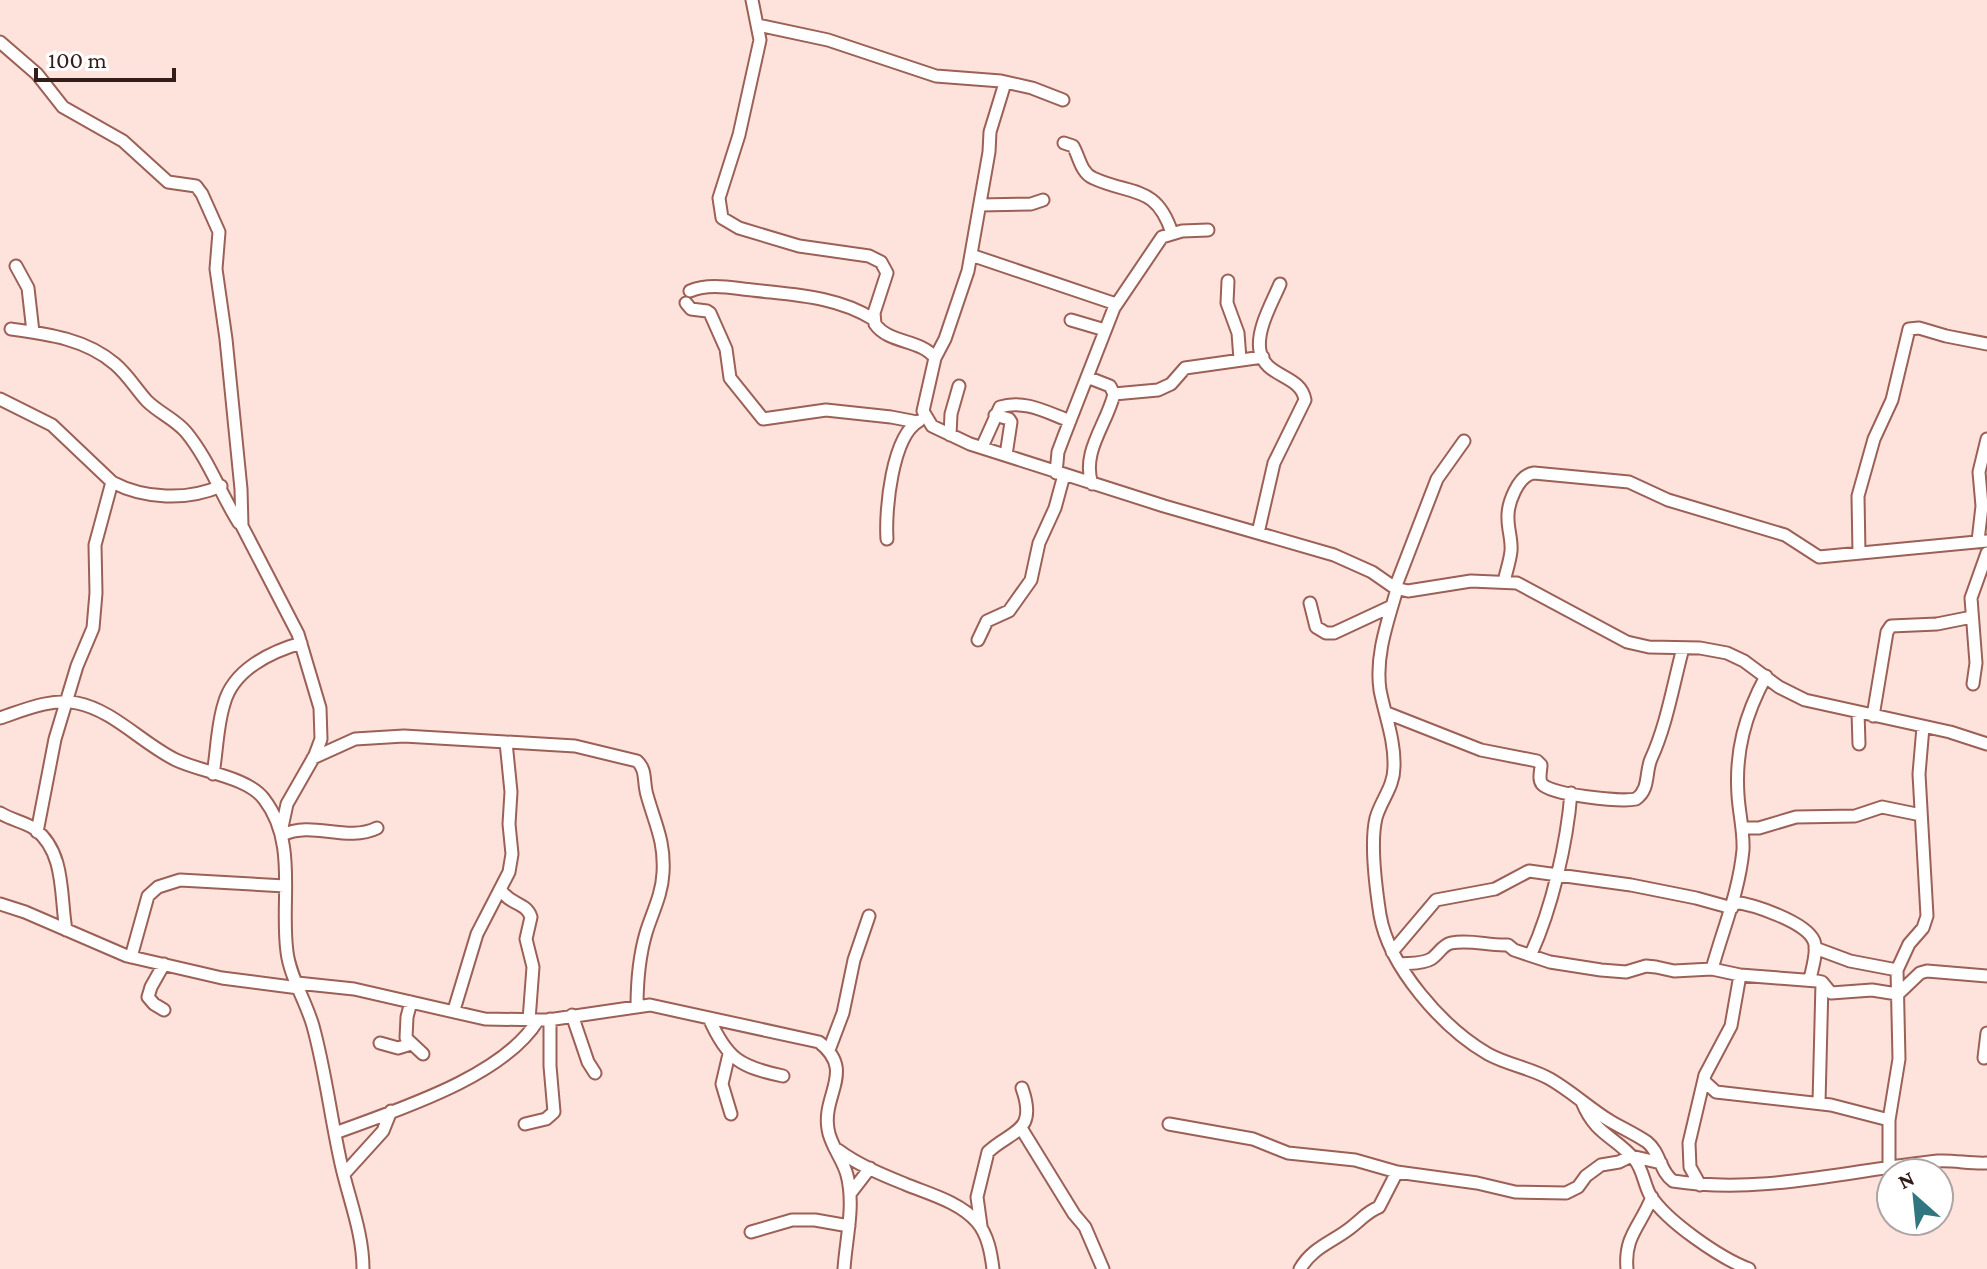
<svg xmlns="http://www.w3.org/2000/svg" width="1987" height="1269" viewBox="0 0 1987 1269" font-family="'Crimson Pro',serif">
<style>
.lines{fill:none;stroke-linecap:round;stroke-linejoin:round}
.minor-casing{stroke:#9b6056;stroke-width:15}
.minor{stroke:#fff;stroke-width:11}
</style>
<rect width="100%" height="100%" fill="#fee2dc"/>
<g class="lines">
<g class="minor-casing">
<path id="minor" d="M752,0L760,40L739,135L719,198L722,218L739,228L799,246L869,256L881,262L887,273L874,313L875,324C889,344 921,339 935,358L923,411L932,426L970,444L1164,506L1334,555L1372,572L1395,588L1408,591L1471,581L1517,583L1627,642L1649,647L1700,648L1727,653L1744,661L1779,687L1805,700L1950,732L1987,744
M758,25L828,40L936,76L1001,81L1032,88L1063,100
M0,42L37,74L63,107L123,141L168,182L196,186L202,194L219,232L216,269L226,339L241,489L242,526L298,634L320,708L321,739L315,755L287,804L281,832
M1064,143L1073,146C1079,156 1081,173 1093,178C1132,196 1156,184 1172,233
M980,205L1031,204L1043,200
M971,255L1116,304
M16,266L28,288L33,332
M1228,281L1227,303L1238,333L1240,359
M690,291C709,283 732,288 752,290C794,295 836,296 873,319
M686,303L691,309L707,311L710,313L726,349L730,378L763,419L826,410L891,417L917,422
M1071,320L1105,330
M11,329C48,334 86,339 115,364C128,375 136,389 147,401C159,413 175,419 186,432C209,460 220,493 239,523
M935,358L945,339L968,271L989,152L990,132L1005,83
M1087,377L1110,386L1114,394C1107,424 1081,452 1092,484
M1114,394L1158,390L1171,384L1185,368L1263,357
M0,399L52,425L112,482C144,499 187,501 221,486
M995,415L1009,419L1011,422L1006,455
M950,435L951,414L959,386
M982,447L1000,407C1024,399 1048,413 1070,421
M1056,473L1058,452L1064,436L1114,308L1162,237L1182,231L1208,230
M1258,533L1274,463L1305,400C1301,374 1265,378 1260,351C1256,330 1272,303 1280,284
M887,539C885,510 892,436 919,421
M1978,541L1982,506L1979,472L1987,439
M1859,553L1858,496L1874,439L1892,400L1909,329L1919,328L1946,336L1987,344
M1504,582C1506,572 1510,561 1511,551C1512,540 1508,530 1508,519C1507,504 1518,475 1534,473L1629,482L1668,500L1785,535L1819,557L1987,541
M1395,588L1437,479L1464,441
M1397,589C1388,621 1375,655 1380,690C1385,716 1395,740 1394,767C1394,787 1381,800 1376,818C1370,843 1376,889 1380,915C1389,967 1443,1028 1488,1054C1508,1065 1531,1068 1550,1079C1571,1091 1589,1108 1610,1121C1622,1128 1635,1134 1647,1142C1660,1152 1660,1172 1673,1181C1762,1195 1850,1170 1938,1161C1954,1160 1971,1164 1987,1163
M1310,603L1316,627L1326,633H1334L1392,606
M978,640L987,621L1009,611L1031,580L1039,543L1055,508L1064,475
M1973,684L1976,663L1971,598L1987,553
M1858,712L1859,744
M1387,713L1481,750L1537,761L1541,765C1541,771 1538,779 1542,784C1551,795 1621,802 1636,799C1650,789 1645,773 1651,759C1667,724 1673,685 1683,648
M1873,716L1887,632L1891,626L1937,624L1972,617
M0,718C24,710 51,698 77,703C113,710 143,744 176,760C201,772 248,777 264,799C298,843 280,901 287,952C290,977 306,1001 313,1026C326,1073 331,1121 342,1168C350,1202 363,1234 363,1269
M313,758L355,739L404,736L575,746L637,761C647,770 643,782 647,795C655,824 665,841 663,873C662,895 652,913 646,933C639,957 637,981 637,1007
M213,774C217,751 217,726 224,704C233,670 270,652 301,643
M0,813C11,820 25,822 35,829C66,853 60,897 66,930
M1742,828H1759L1796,817L1855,816L1882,807L1921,815
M37,832L55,739L77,666L93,628L96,593L95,545L112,482
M282,835C313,820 346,843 377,828
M501,890C510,905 526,902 531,917L526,939L533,967L529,1020
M1733,902C1753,904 1806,922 1814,941C1818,951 1812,969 1810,979
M0,904L25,912L127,956L222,978L299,988
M1815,948L1850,961L1897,970
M1392,952L1436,900L1495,889L1529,871L1631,885L1696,898L1732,908
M1531,954C1552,908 1567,843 1571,793
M131,957L148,896L158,887L180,880L285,886
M164,964L151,987L148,997L154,1004L164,1010
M1400,964C1409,963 1423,964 1431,959C1439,954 1442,945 1451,943C1471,939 1488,946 1508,945L1514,950L1550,962L1601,970L1626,972L1646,966L1656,967L1674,971L1712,969L1740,975L1817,981L1822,982L1831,993L1872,990L1897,994
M1712,969C1723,929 1739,892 1743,850C1744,832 1739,813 1738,795C1735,751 1745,715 1766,676
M297,983L354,989L485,1019L548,1020L650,1005L819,1042C856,1071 822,1094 828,1129C830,1145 843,1159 847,1175C855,1206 846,1238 844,1269
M1897,995L1920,973L1927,971L1987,976
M411,1002L407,1017L406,1038L423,1054
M454,1010L477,934L509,872L512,854L509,824L511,792L506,742
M572,1015L588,1062L595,1073
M709,1018C727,1059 740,1067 783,1076
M380,1043L398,1048L411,1044
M829,1050L843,1013L854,960L869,916
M729,1054L722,1084L731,1114
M1984,1058L1987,1033
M1704,1081L1716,1092L1831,1105L1889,1120
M1582,1102C1596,1136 1615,1136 1635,1160C1643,1170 1644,1184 1650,1195C1666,1221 1720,1258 1749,1269
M1819,1103L1822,983
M525,1124L546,1119L554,1112L550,1066V1019
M1169,1124L1253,1139L1288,1153L1355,1160L1397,1172L1477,1183L1515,1192L1566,1193L1578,1187L1586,1176L1601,1165L1619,1162L1631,1156L1661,1163
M1021,1128L1074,1214L1085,1227L1103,1269
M335,1133C397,1110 503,1077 538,1020
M838,1150C858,1165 883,1175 905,1184C929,1194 960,1202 977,1222C988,1235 991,1253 993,1269
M1889,1168V1120L1899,1059L1897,970L1909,944L1923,928L1927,916L1919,774L1923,727
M344,1174L383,1131L391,1111
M1700,1185L1690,1167L1689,1143L1705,1075L1731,1026L1740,975
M850,1194L870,1168
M981,1226L977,1197L988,1152C1011,1130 1038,1133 1022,1088
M751,1232L792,1220H815L849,1226
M1300,1269C1313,1246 1336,1241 1354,1225C1364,1217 1367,1212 1379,1207L1397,1172
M1627,1269C1624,1236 1640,1227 1652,1197"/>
</g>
<use href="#minor" class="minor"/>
</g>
<g transform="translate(1915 1197) rotate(333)"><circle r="38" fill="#ffffff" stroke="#aea4a3" stroke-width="2"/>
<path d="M0-6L14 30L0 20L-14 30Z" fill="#2f7681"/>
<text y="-12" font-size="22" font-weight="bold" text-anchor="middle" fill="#341c18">N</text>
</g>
<path d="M36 68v12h138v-12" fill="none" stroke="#341c18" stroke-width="4"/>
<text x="48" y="68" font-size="24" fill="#341c18" stroke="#ffffff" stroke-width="6" paint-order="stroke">100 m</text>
</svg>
